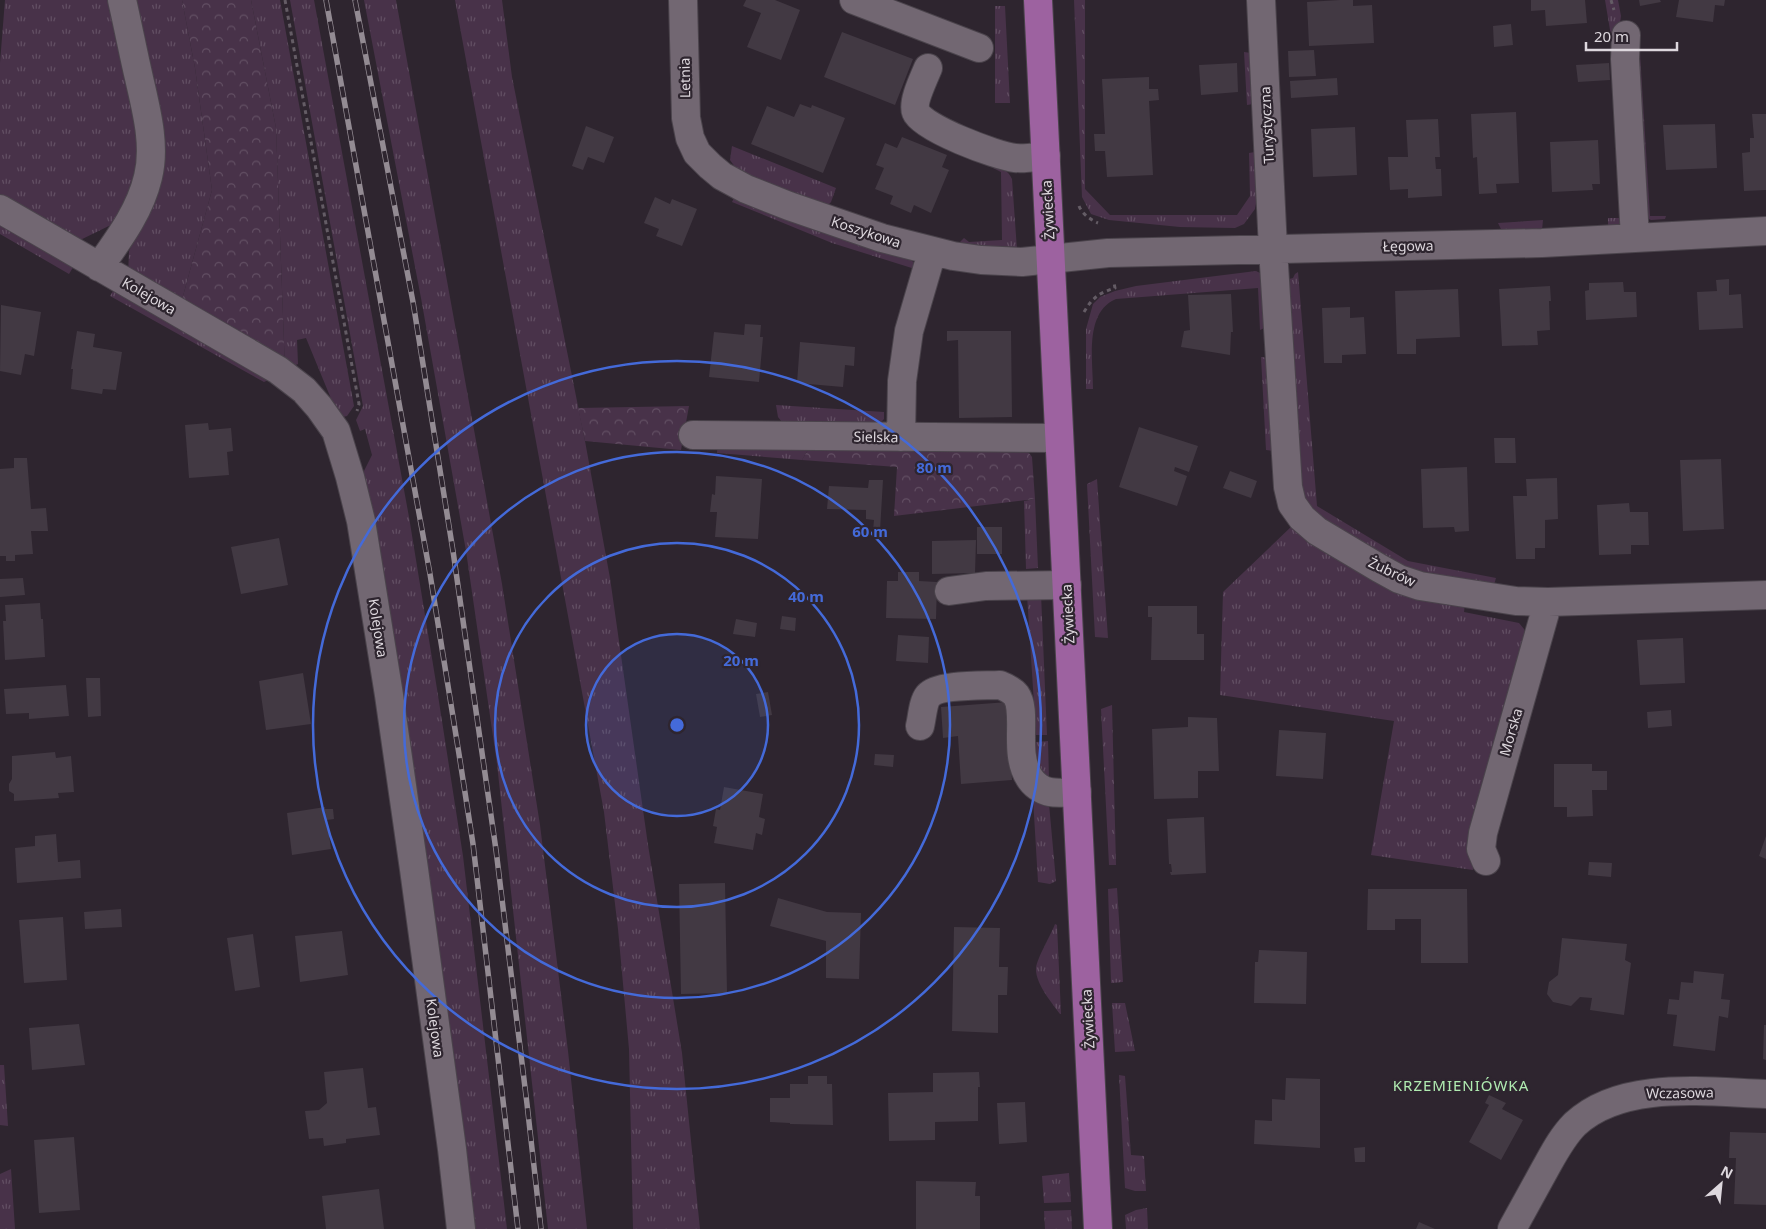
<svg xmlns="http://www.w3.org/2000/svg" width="1766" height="1229" viewBox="0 0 1766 1229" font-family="'Noto Sans',sans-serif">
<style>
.grass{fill:url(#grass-tufts)}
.forest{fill:url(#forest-crowns)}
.building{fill:#423943}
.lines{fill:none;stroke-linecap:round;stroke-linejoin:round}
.minor-casing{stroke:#4a434b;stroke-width:30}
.major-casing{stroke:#4a434b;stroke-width:30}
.path{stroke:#645c65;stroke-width:3;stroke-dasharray:4 4;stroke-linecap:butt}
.minor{stroke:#726772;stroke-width:28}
.major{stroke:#9d62a0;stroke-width:28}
.rail-casing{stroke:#938b93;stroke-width:5.5}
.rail{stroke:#2e252f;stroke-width:4;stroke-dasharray:11;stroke-linecap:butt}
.ring{fill:none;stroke:#446ad9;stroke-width:2.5}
.labels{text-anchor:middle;stroke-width:4.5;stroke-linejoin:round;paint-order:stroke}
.street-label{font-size:14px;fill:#ded8de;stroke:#2e252f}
.neighbourhood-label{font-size:15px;letter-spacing:1px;fill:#b0ebb1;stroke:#2e252f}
.centre{fill:#446ad9;stroke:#2e252f;stroke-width:2.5}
.ring-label{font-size:15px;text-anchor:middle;font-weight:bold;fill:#446ad9;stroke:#2e252f;stroke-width:4.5;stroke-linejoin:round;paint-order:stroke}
</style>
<defs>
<pattern id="grass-tufts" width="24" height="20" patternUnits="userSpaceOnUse" patternTransform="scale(1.25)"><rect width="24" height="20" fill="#483249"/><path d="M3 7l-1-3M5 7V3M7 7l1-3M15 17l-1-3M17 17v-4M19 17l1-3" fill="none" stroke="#624f63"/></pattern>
<pattern id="forest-crowns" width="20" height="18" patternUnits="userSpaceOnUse" patternTransform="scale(1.25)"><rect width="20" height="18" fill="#483249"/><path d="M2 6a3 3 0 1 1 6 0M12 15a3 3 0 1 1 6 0" fill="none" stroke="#624f63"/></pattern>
</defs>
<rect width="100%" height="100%" fill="#2e252f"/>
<path class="grass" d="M5,0H115L145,154L119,221L72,244L0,201V63Z
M129,0H182L195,68L212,190L180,307L128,276L129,251L151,203Z
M251,0H280L354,406L347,416L339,418L306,338L297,340L298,364L285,370L276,128Z
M290,0H314L409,517L437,689L463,856L507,1229H469L358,475L363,473L372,455L365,429L360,431L356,420L363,406Z
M364,0H396L502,584L540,825L568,1051L587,1229H548L497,764L466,551L421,298Z
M455,0H502L512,77L585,441L610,578L648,845L682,1053L700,1229H633L629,1049L618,929L604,812Z
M1074,0H1085V189L1110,215H1237L1250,196L1249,153L1255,152L1257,197L1255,209L1244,224L1235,228L1180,227L1109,220L1091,214L1082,197Z
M1605,0H1618L1621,16L1619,31L1623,222L1617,226L1608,227V218H1621L1614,54Z
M995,6H1005L1010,103H995Z
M1639,37L1650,216H1666L1665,219L1651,220L1647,218L1633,42Z
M1244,52L1251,53L1253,104L1247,105Z
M732,146L836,188L831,202L825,209L752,181L735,167L730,160Z
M993,165C1002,168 1008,170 1012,179L1017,250L961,246L960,242L964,238L969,242L1002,240L1001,172L993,168Z
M736,194L907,254L913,262L915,269L832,243L732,202Z
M0,219L75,264L69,274L0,234Z
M1543,220L1542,230L1502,231L1498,223Z
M1256,271L1262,274L1269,326L1260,330L1258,288L1116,299C1084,312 1093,361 1093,389H1086V329L1093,304L1100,297L1115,291L1136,286Z
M1298,272L1317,506L1408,561L1496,578L1493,588L1407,569L1326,525L1301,498L1289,283V279L1293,278L1295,274Z
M115,288L275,377L264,382L110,296Z
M1261,357L1271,358L1275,451L1266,450Z
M776,405L884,412V419L878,425L786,427L778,417Z
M718,442L812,443L802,460L717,453Z
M1097,479L1108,638L1095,637L1087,484Z
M1035,499L1038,568L1026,569L1024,501Z
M1292,526L1465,604L1464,612L1519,623L1524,629L1528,644L1475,848L1473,870L1371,855L1394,721L1220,695L1223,592Z
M1041,594L1047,735H1036L1027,595Z
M1112,705L1116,865H1109L1101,709Z
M1048,741L1049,779L1037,776L1036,742Z
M1033,798L1049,804L1056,881L1050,884L1038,882Z
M1117,888L1123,982L1111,983L1108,889Z
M1055,924L1057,925L1061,1014H1060C1051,1002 1035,983 1036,968C1037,958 1051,935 1055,924Z
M1112,1003H1125L1135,1051L1115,1052Z
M0,1065H4L8,1126L0,1125Z
M1119,1075L1125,1076L1131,1155L1144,1156L1146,1191H1135L1125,1188Z
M11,1169L15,1229H0V1174Z
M1069,1173L1071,1202L1044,1203L1042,1176Z
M1147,1208L1148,1229H1126L1125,1215L1136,1210Z
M1071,1210L1072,1229H1045L1044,1211Z"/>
<path class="forest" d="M182,0H251L276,128L285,370L180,307L212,190L195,68Z
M689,406L681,450L585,441L578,408Z
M812,443L1026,449L1032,457L1035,499L894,516L897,467L802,460Z"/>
<path class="building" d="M746,0H775L800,10L781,60L747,47L761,13L743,6Z
M1340,0H1353V6L1372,5L1374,43L1309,46L1307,2Z
M1531,0H1585L1587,23L1546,26L1545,10L1531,11Z
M1639,0H1660L1661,2L1640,6Z
M1679,0H1725L1724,6L1715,5L1713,22L1676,17Z
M1511,24L1513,45L1494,47L1493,26Z
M842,32L913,59L895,105L824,77Z
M1314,50L1316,76L1289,77L1288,51Z
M1237,63L1238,92L1201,95L1199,65Z
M1609,63L1610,80L1578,82L1576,65Z
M1149,77V89H1158L1159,100L1149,101L1153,175L1107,177L1105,151H1095L1094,134H1105L1102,79Z
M1337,78L1338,95L1291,98L1290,81Z
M800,104L811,108L812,105L845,118L823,173L751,144L767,106L794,117Z
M1516,112L1519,183L1496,184L1497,193L1479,194L1477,157L1473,158L1471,114Z
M1752,114H1766V190L1744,191L1742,153L1750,152V138H1754Z
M1438,119L1440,157H1435L1436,169H1441L1442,196L1408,198V189L1390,190L1388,157H1408L1406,120Z
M1715,124L1717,168L1666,170L1663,125Z
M586,126L614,137L604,163L588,157L583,170L572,166Z
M1355,127L1357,175L1313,177L1311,129Z
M902,137L947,155L942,167L949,170L931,213L914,205L911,213L890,204L893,196L875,189L884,168L876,165L885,143L897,148Z
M1598,140L1600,184H1592L1593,190L1552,192L1550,142Z
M655,197L670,204L672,199L697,209L682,246L656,236L659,229L644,223Z
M1729,279V295L1741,294L1743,328L1699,330L1697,292L1717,291L1716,280Z
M1623,282L1624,292H1636L1637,317L1586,320L1585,291L1589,290V283Z
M1550,286L1551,301H1549L1550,330L1537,331L1538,345L1502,346L1499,289Z
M1458,289L1460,337L1416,339V354H1397L1395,291Z
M1231,294L1233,332H1231L1230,355L1181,347L1184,331L1190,330L1188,295Z
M1,305L41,312L34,356L25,354L21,375L0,371Z
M1350,307V318L1364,317L1366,354L1342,355V363H1324L1322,308Z
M745,324L761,325L760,337H763L759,382L709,377L714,332L744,335Z
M77,331L95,334L93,347L122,352L116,390L103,389L102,394L71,389L73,369H71Z
M947,331H1011L1012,417L959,418L958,340L947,341Z
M800,342L855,347L854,366L845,365L843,387L797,383Z
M208,423L209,430L231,428L233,451L227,452L229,475L189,478L185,425Z
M1139,427L1198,446L1189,472L1175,467L1174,471L1187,476L1177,506L1119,487Z
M1494,438H1515L1516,463H1495Z
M14,458H27L31,509L46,508L48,531H31L33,554L15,555V561H6V556H0V469L14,468Z
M1721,459L1724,529L1683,531L1680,460Z
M1467,467L1469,531L1455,532L1454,527L1423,528L1421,469Z
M1230,471L1257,481L1251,498L1223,488Z
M716,476L762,479L758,539L715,537L717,512H710L712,494L715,495Z
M1557,478L1558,519L1545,520V548H1535V559H1516L1513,496H1527L1526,479Z
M869,480H883L880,531H873L874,520L866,519V510L827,509L829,486L868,488Z
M1629,503L1630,512H1648L1649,545H1631V554L1599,555L1597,505Z
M977,527H1002V554H977Z
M279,538L288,585L241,594L231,547Z
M976,540L975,573L932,574V541Z
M898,572H919V581L937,582L936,619L886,618L887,581H898Z
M23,578L25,595L0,597V579Z
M40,603L41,619H43L45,657L5,660L3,621H6L5,605Z
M1148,606H1197V634H1204V660H1151L1152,617H1148Z
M782,616L796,618L795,631L780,629Z
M736,619L757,623L755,637L733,634Z
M898,635L929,637L928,663L896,661Z
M1683,638L1685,683L1640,685L1637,640Z
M303,673L311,724L266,730L259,681Z
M86,678H100L101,716L88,717Z
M66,685L69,716L29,719V713L6,714L4,689Z
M768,692L772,715L760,717L756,694Z
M1008,702L1012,780L961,784L958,736L943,738L941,707Z
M1671,710L1672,726L1648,728L1647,712Z
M1188,717L1217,718L1219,771H1198V798L1154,799L1152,729L1188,727Z
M1279,730L1326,733L1323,779L1276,776Z
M55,752L56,758L71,756L74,792L58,793L59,798L14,801V794L9,791V784L12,779V756Z
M875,754L894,755L893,767L874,765Z
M1554,764H1592V771H1607V790H1592L1593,816L1567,817V807H1554Z
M724,787L763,794L759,817L765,819L762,835L756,833L753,850L714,843L717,827L713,826L716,809L720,810Z
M325,807V809H333L334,819L327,820L331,849L292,855L287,813Z
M1204,817L1206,873L1171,875L1170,872H1172L1171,864H1169L1167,819Z
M56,834L58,862L80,860L81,878L17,883L15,848L35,846V836Z
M1766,836V859L1759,856Z
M1589,862L1612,863L1611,877L1588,875Z
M725,883L727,993L681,994L679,884Z
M1368,889H1467L1468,963H1421V919H1395V930H1367Z
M778,898L827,912L861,913L859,979L826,978V941L770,926Z
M121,909L122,927L85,929L84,912Z
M63,917L67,980L24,983L19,920Z
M954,927L1000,928L999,967H1008L1007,995H998V1033L952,1031Z
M342,931L348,975L300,982L295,936Z
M253,934L260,987L235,991L227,938Z
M1562,938L1627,944L1625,960L1631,963L1624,1015L1590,1010L1592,998L1580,997L1571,1006L1553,1002L1547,994L1549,982L1558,975Z
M1259,950L1307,952L1306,1004L1254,1003L1255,962H1258Z
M1694,971L1724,974L1721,999L1730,1000L1728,1018L1719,1016L1715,1051L1673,1046L1677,1015L1667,1014L1669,999L1679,1000L1681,982L1693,983Z
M79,1024L85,1065L32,1070L29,1028Z
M1764,1025H1766V1060L1763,1059Z
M363,1068L368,1108L376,1107L380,1135L346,1139V1143L324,1146L323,1138L309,1139L305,1111L319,1110L327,1103L324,1072Z
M979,1072L980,1087H978V1121L935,1122V1140L889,1141L888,1093L933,1092V1073Z
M808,1076H827V1084H832L833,1125L790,1124V1123L770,1122V1098H790V1084H808Z
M1286,1078L1320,1079V1148L1254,1144L1255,1120L1272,1121V1099L1285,1100Z
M1489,1095L1506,1103L1502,1109L1523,1120L1501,1160L1469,1142L1489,1105L1485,1103Z
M1025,1102L1027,1142L999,1144L997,1103Z
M1730,1132L1766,1133V1205L1734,1204L1736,1158H1729Z
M74,1137L80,1210L39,1213L34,1140Z
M1365,1147V1162H1355L1354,1148Z
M916,1181L976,1182L975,1196H980V1229H916Z
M379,1189L384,1229H326L322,1196Z
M1419,1222L1435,1229H1416Z"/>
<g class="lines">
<g class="minor-casing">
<path id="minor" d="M683,0L686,118L690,138L697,153L710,166L722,176L746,189L789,206L882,238L953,256L981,260L1022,262L1108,253L1542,243L1766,231
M854,0L979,48
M1261,0L1273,249L1288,487L1292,504L1302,518L1317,531L1379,568L1399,579L1420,586L1516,601L1548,602L1766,595
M1626,35L1625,59L1635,238
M928,68C924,78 912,102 916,112C922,128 997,156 1015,158C1025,159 1036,157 1046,156
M0,209L278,370L304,390L319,407L336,431L350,477L361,521L389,695L414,869L452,1149L461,1229
M99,267C119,239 140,211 148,177C156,145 146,109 139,78C133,52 128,26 122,0
M693,435L1059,438
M901,437L902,381L909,331L932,252
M949,591L986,586L1067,585
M920,726C922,718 923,702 928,696C938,684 984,686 1000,685C1005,687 1012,690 1016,695C1028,712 1013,752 1029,777C1033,784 1042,791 1050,792C1059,794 1068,792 1077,792
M1486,861L1481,849L1483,833L1548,602
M1512,1229C1523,1209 1534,1189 1545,1169C1554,1153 1562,1137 1575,1124C1622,1080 1706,1092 1766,1094"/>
</g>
<g class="major-casing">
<path id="major" d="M1038,0L1098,1229"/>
</g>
<path class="path" d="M285,0L359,404L357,411
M1611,0L1614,10
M1079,206C1082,214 1091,220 1098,223
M1084,312C1093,297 1099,293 1115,288L1114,283"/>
<use href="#minor" class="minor"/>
<use href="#major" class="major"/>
<g class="rail-casing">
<path id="rail" d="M326,0L430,574L459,754L473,844L518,1229
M355,0L413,302L453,551L496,850L527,1104L541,1229"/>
</g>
<use href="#rail" class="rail"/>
</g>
<circle cx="677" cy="725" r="91" fill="#446ad9" fill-opacity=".12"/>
<g class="ring">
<circle cx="677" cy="725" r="91"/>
<circle cx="677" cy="725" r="182"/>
<circle cx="677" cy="725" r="273"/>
<circle cx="677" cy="725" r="364"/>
</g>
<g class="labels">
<g class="street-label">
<text transform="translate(685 78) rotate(-91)" y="5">Letnia</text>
<text transform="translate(1267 125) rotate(-93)" y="5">Turystyczna</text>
<text transform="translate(1048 210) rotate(-93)" y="5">Żywiecka</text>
<text transform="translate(866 232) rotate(18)" y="5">Koszykowa</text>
<text transform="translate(1408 246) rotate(-1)" y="5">Łęgowa</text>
<text transform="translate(149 296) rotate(30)" y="5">Kolejowa</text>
<text transform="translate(876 437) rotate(1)" y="5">Sielska</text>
<text transform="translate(1392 572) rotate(25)" y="5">Żubrów</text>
<text transform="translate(1068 614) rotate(-93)" y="5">Żywiecka</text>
<text transform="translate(378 628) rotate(81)" y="5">Kolejowa</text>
<text transform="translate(1511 732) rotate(-74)" y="5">Morska</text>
<text transform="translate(1088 1019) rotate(-93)" y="5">Żywiecka</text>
<text transform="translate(435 1028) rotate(82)" y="5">Kolejowa</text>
<text transform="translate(1680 1093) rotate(-1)" y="5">Wczasowa</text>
</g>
<g class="neighbourhood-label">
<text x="1461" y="1091">KRZEMIENIÓWKA</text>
</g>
</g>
<circle cx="677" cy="725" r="8" class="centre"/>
<g class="ring-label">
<text x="934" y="473">80 m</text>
<text x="870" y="537">60 m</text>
<text x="806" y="602">40 m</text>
<text x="741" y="666">20 m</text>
</g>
<g transform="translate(1721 1184) rotate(27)" stroke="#2e252f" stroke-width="4" paint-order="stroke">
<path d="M0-4L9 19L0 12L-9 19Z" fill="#ded8de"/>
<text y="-8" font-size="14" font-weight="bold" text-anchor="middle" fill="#ded8de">N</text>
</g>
<path d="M1586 42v8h91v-8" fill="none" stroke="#ded8de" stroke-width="2.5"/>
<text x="1594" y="42" font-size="15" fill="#ded8de" stroke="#2e252f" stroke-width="4" paint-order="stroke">20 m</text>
</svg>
